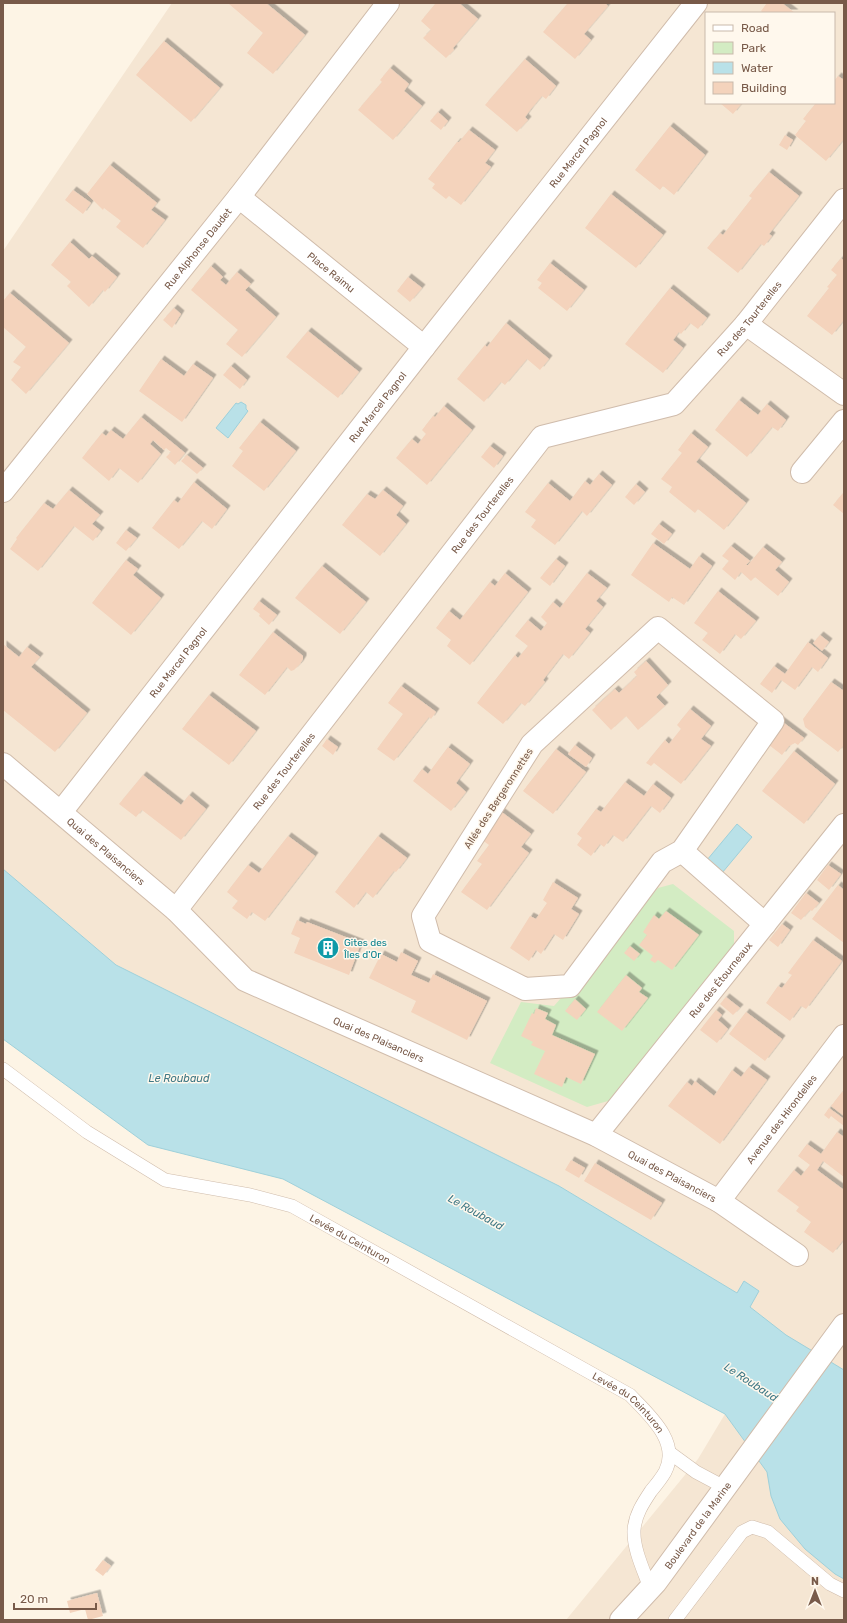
<svg xmlns="http://www.w3.org/2000/svg" width="847" height="1623" viewBox="0 0 847 1623" font-family="Rubik,sans-serif">
<style>
.residential{fill:#f5e6d3;fill-rule:evenodd}
.green{fill:#d3ecc3}
.water{fill:#b9e1e8;stroke:#9ed0da}
.building{fill:#f4d3bc;filter:url(#shadow)}
.lines{fill:none;stroke-linecap:round;stroke-linejoin:round}
.service-casing{stroke:#d0bcab;stroke-width:14}
.minor-casing{stroke:#d0bcab;stroke-width:24}
.tertiary-casing{stroke:#d0bcab;stroke-width:24}
.service{stroke:#fff;stroke-width:13}
.minor{stroke:#fff;stroke-width:22}
.tertiary{stroke:#fff;stroke-width:22}
.labels{text-anchor:middle;stroke-width:3;stroke-linejoin:round;paint-order:stroke}
.street-label{font-size:10px;fill:#785a49;stroke:#fff8ed}
.culture-label{font-size:10px;fill:#0d838f;stroke:#fff8ed;text-anchor:start}
.water-label{font-size:11px;font-style:italic;fill:#3f7885;stroke:#fff8ed}
</style>
<defs>
<filter id="shadow"><feDropShadow dx="3.5" dy="-3.5" stdDeviation="0" flood-color="#0004"/></filter>
</defs>
<rect width="100%" height="100%" fill="#fdf4e5"/>
<path class="residential" d="M172,3H844V1620H566L698,1459L725,1414L786,1335L749,1307L759,1291L737,1293L559,1186L116,965L3,869V251ZM706,13H834V103H706Z"/>
<path class="green" d="M673,884L734,931V949L615,1099L587,1107L490,1063L521,1002L554,1006L658,888Z"/>
<path class="water" d="M241,402L246,405V409L248,411L228,438L216,428L236,403L238,404Z
M737,824L752,837L722,873L707,860Z
M3,869L116,965L559,1186L737,1293L744,1281L759,1291L750,1307L786,1335L844,1370V1579L835,1574L805,1549L780,1519L771,1496L767,1472L725,1414L283,1179L148,1145L3,1039Z"/>
<path class="building" d="M231,3H266L305,35L273,74L247,53L263,33L229,4Z
M436,3H459L478,19L453,48L454,50L446,58L423,38L431,30L421,21Z
M568,3H605L608,6L584,34L591,40L575,59L543,32Z
M767,3H782L795,13H763L761,11Z
M164,41L220,88L191,122L136,75Z
M525,59L556,86L546,99L542,96L531,109L525,117L528,120L517,132L485,105Z
M390,68L409,84L404,91L422,106L393,140L358,110L382,82L380,80Z
M838,76L844,80V139L826,161L795,135L806,121L803,119L816,103H834V81Z
M720,103H742L733,114Z
M438,112L448,121L441,130L430,121Z
M670,126L705,155L674,195L663,186L660,190L635,170Z
M469,130L495,150L485,163L491,167L461,205L449,196L446,199L432,188L435,184L428,179L457,142H459Z
M785,135L793,140L787,150L779,145Z
M110,165L157,203L151,210L165,220L143,248L116,227L121,221L104,208L103,210L87,194Z
M769,172L799,196L769,234L772,236L764,246L761,244L738,273L707,248L720,233L723,235L752,198L749,196Z
M73,190L91,203L83,214L65,200Z
M611,194L663,235L636,268L585,228Z
M70,242L89,259L92,256L117,277L105,292L103,290L89,307L67,286L71,282L51,265Z
M841,258L844,261V320L832,335L807,316L829,288L827,287L837,275L831,270Z
M550,263L584,290L567,311L538,288L542,283L537,280Z
M211,266L223,277L220,280L226,285L237,272L251,284L245,290L276,317L242,357L226,344L238,330L191,290Z
M408,277L422,288L410,302L397,291Z
M670,288L707,318L698,329L690,323L681,334L679,332L673,340L683,348L663,373L625,344Z
M10,293L69,343L26,394L11,380L21,367L13,362L26,347L3,327V301Z
M174,308L181,314L172,328L163,320Z
M506,323L549,359L540,370L527,359L505,385L501,382L484,402L457,379L485,345L487,347Z
M308,331L359,372L338,398L286,357Z
M161,359L184,376L193,364L213,378L182,422L139,391Z
M231,366L247,380L240,389L223,375Z
M739,400L758,415L767,404L786,420L778,431L772,427L747,457L715,430Z
M444,406L472,430L427,485L396,458L412,439L418,444L426,434L422,430L433,416L435,417Z
M141,417L185,453L175,465L166,457L171,452L166,448L164,450L153,440L150,444L161,454L138,483L119,468L109,481L82,458L102,433L106,436L111,430L123,439Z
M260,422L296,451L264,491L232,466L243,451L239,448Z
M691,433L708,447L696,462L746,503L724,530L698,509L695,513L669,492L672,487L661,479L682,453L678,450Z
M490,446L503,456L494,468L481,457Z
M187,455L203,468L197,474L181,461Z
M599,474L612,485L587,516L582,511L555,545L531,527L536,520L525,512L548,483L570,501L585,481L590,485Z
M194,482L227,509L212,529L202,521L179,549L152,528L174,500L178,503Z
M636,484L645,492L634,505L625,497Z
M69,490L100,515L92,524L101,531L93,541L74,526L38,571L10,549L17,539L16,538L44,503L53,509Z
M383,490L403,506L396,515L406,524L380,556L342,525L367,494L375,499Z
M844,492V514L833,505Z
M659,524L672,534L664,544L651,534Z
M126,530L137,538L126,551L116,543Z
M653,543L690,569L699,556L712,566L684,605L672,597L669,602L631,575Z
M731,546L750,561L746,565H748L763,547L782,562L775,570L789,582L778,596L755,577L751,581L741,572L735,580L722,569L729,561L722,556Z
M556,559L565,566L550,586L540,578Z
M126,560L138,569L133,575L161,598L131,635L92,603Z
M322,566L366,602L340,634L295,598Z
M505,573L528,592L470,665L447,646L451,640L436,628L449,611L460,620L490,582L495,586Z
M587,573L607,588L596,601L603,607L585,629L590,633L569,659L563,654L543,680L545,682L525,706L521,703L503,724L477,703L515,655L518,658L528,646L515,636L528,620L541,631L547,623L541,617L553,602L560,608Z
M718,591L756,621L741,639L735,634L720,654L702,640L708,633L694,623Z
M259,601L277,615L269,625L259,616L260,614L253,609Z
M273,632L303,656V659L300,664L294,670L291,671L287,667L265,695L239,675Z
M820,635L829,642L822,651L813,643Z
M808,642L828,658L818,672L812,667L795,690L781,680L772,693L760,684L774,666L785,674Z
M3,644L19,657L27,647L40,657L31,667L87,713L55,752L3,710Z
M646,661L668,685L656,697L665,706L638,730L626,716L611,730L592,710L615,689L619,693L637,676L634,672Z
M831,682L844,691V745L838,752L805,727L803,719Z
M401,686L436,712L431,719L429,717L394,761L377,749L403,714L388,703Z
M209,695L256,731L229,765L182,729Z
M690,709L711,726L701,739L711,746L681,784L654,763L651,766L646,763L665,740L669,744L681,729L677,725Z
M780,720L804,738L798,745L795,743L789,746L782,755L769,745Z
M327,739L338,747L333,755L322,746Z
M575,745L592,758L586,767L568,754Z
M448,747L470,764L456,783L466,792L451,811L413,781L422,769L428,774Z
M556,749L586,772L553,814L523,791Z
M794,751L835,784L804,824L762,791Z
M143,775L181,805L189,795L206,809L181,840L142,810L136,817L119,804Z
M625,782L644,796L653,784L671,798L660,813L651,806L623,842L613,835L604,847L600,844L591,856L577,845L582,838L577,834L596,809L601,812Z
M499,810L531,834L521,847L529,853L487,910L461,892L482,864L477,861L489,845L478,837Z
M288,836L315,856L265,921L252,912L247,919L232,908L238,901L227,892L248,865L259,873Z
M378,836L407,858L396,872L394,871L373,898L366,892L354,908L335,892Z
M828,865L841,874L829,890L817,880Z
M553,882L578,898L571,909L579,914L563,940L554,934L541,954L536,950L529,961L510,948L530,916L536,919L547,903L543,900Z
M838,885L844,890V943L812,919Z
M806,893L819,903L812,911L810,910L801,920L791,913Z
M666,911L699,935L672,970L658,960L655,963L650,960L653,956L639,945L647,935L643,932L654,915L659,919Z
M297,920L306,924L307,922L361,943L349,975L294,953L300,938L291,934Z
M782,924L790,930L778,947L769,940Z
M813,940L842,961L806,1009L801,1006L790,1021L766,1003L778,986L782,988L792,975L788,973Z
M630,946L640,954L634,961L624,953Z
M401,952L418,961L411,975L429,983L433,974L487,1001L467,1040L411,1012L416,1001L369,978L381,954L397,962Z
M626,975L642,988L639,992L648,998L622,1031L597,1012Z
M726,997L740,1008L733,1015L720,1004Z
M575,999L586,1009L577,1020L565,1011Z
M536,1008L548,1013L545,1019L556,1025L552,1035L595,1054L581,1084L566,1077L562,1087L534,1074L545,1051L531,1045L533,1042L521,1036L532,1013L534,1014Z
M716,1010L722,1015L718,1020L728,1029L717,1043L700,1030Z
M746,1012L782,1039L765,1061L729,1034Z
M749,1067L767,1080L720,1144L668,1106L687,1082L692,1086L695,1081L714,1096L732,1070L741,1077Z
M842,1092H844V1116L831,1106Z
M829,1108L844,1119V1126L831,1116L829,1119L824,1115Z
M837,1132L844,1137V1177L823,1161L817,1170L844,1190V1239L833,1253L804,1232L811,1222L796,1211L799,1207L777,1191L794,1170L801,1176L810,1165L798,1156L807,1144L821,1154Z
M571,1160L585,1168L579,1178L565,1170Z
M595,1163L662,1203L651,1220L584,1181Z
M103,1560L111,1566L103,1576L95,1570Z
M97,1593L103,1616L88,1620L85,1609L70,1613L67,1601Z"/>
<g class="lines">
<g class="service-casing">
<g id="service">
<path id="s1" d="M3,1069L87,1132L165,1180L250,1195L292,1206L630,1395C648,1414 681,1442 665,1472C661,1479 656,1485 651,1491C643,1503 635,1515 634,1530C633,1549 644,1571 650,1588"/>
<path d="M670,1453L696,1472L726,1488"/>
<path d="M675,1620L742,1532L752,1527L768,1532L830,1584L844,1591"/>
</g>
</g>
<g class="minor-casing">
<g id="minor">
<path id="s2" d="M239,197L424,347"/>
<path d="M746,324L844,394"/>
<path d="M802,472L844,421"/>
<path id="s3" d="M3,491L239,197L388,3"/>
<path d="M658,628L773,721L682,851L662,862L570,986L525,989L430,941L423,916L532,744Z"/>
<path id="s4" d="M3,764L176,910L245,980L596,1135L719,1201L797,1255"/>
<path id="s5" d="M61,812L424,347L696,3"/>
<path d="M682,851L765,924"/>
<path id="s6" d="M176,910L542,437L674,404L746,324L844,200"/>
<path id="s7" d="M596,1135L844,825"/>
<path id="s8" d="M719,1201L844,1036"/>
</g>
</g>
<g class="tertiary-casing">
<g id="tertiary">
<path id="s9" d="M621,1620L656,1582L844,1325"/>
</g>
</g>
<use href="#service" class="service"/>
<use href="#minor" class="minor"/>
<use href="#tertiary" class="tertiary"/>
</g>
<defs>
<g id="building-disc" transform="scale(1.15)"><circle r="9.5" fill="#0f9aa8" stroke="#fff8ed"/><path d="M-4-6H4V6H1V3H-1V6H-4ZM-2.5-4.3h1.7v1.8h-1.7ZM.8-4.3h1.7v1.8H.8ZM-2.5-1h1.7V.8h-1.7ZM.8-1h1.7V.8H.8Z" fill="#fff"/></g>
</defs>
<g fill-rule="evenodd">
<use href="#building-disc" x="328" y="948"/>
</g>
<g class="labels">
<g class="street-label">
<text dy="4" stroke="none"><textPath href="#s5" startOffset="838">Rue Marcel Pagnol</textPath></text>
<text dy="4" stroke="none"><textPath href="#s3" startOffset="311">Rue Alphonse Daudet</textPath></text>
<text dy="4" stroke="none"><textPath href="#s2" startOffset="119">Place Raimu</textPath></text>
<text dy="4" stroke="none"><textPath href="#s6" startOffset="848">Rue des Tourterelles</textPath></text>
<text dy="4" stroke="none"><textPath href="#s5" startOffset="514">Rue Marcel Pagnol</textPath></text>
<text dy="4" stroke="none"><textPath href="#s6" startOffset="500">Rue des Tourterelles</textPath></text>
<text dy="4" stroke="none"><textPath href="#s5" startOffset="190">Rue Marcel Pagnol</textPath></text>
<text dy="4" stroke="none"><textPath href="#s6" startOffset="176">Rue des Tourterelles</textPath></text>
<text transform="translate(498 798) rotate(-57)" y="4">Allée des Bergeronnettes</text>
<text dy="4" stroke="none"><textPath href="#s4" startOffset="135">Quai des Plaisanciers</textPath></text>
<text dy="4" stroke="none"><textPath href="#s7" startOffset="199">Rue des Étourneaux</textPath></text>
<text dy="4" stroke="none"><textPath href="#s4" startOffset="471">Quai des Plaisanciers</textPath></text>
<text dy="4" stroke="none"><textPath href="#s8" startOffset="103">Avenue des Hirondelles</textPath></text>
<text dy="4" stroke="none"><textPath href="#s4" startOffset="795">Quai des Plaisanciers</textPath></text>
<text dy="4" stroke="none"><textPath href="#s1" startOffset="393">Levée du Ceinturon</textPath></text>
<text dy="4" stroke="none"><textPath href="#s1" startOffset="717">Levée du Ceinturon</textPath></text>
<text dy="4" stroke="none"><textPath href="#s9" startOffset="122">Boulevard de la Marine</textPath></text>
</g>
<g class="culture-label">
<text x="344" y="946">Gites des<tspan x="344" dy="12">Îles d'Or</tspan></text>
</g>
<g class="water-label">
<text x="179" y="1082">Le Roubaud</text>
<text transform="translate(476 1212) rotate(29)" y="4">Le Roubaud</text>
<text transform="translate(751 1382) rotate(33)" y="4">Le Roubaud</text>
</g>
</g>
<rect width="847" height="1623" fill="none" stroke="#785a49" stroke-width="8"/>
<rect x="705" y="12" width="130" height="92" fill="#fff8ed" stroke="#c9b9ab"/>
<rect x="713" y="25" width="20" height="6" fill="#ffffff" stroke="#c9b9ab"/>
<text x="741" y="32" font-size="12" fill="#785a49">Road</text>
<rect x="713" y="42" width="20" height="12" fill="#d3ecc3" stroke="#c9b9ab"/>
<text x="741" y="52" font-size="12" fill="#785a49">Park</text>
<rect x="713" y="62" width="20" height="12" fill="#b9e1e8" stroke="#c9b9ab"/>
<text x="741" y="72" font-size="12" fill="#785a49">Water</text>
<rect x="713" y="82" width="20" height="12" fill="#f4d3bc" stroke="#c9b9ab"/>
<text x="741" y="92" font-size="12" fill="#785a49">Building</text>
<g transform="translate(815 1591)" stroke="#fff8ed" stroke-width="3" paint-order="stroke">
<path d="M0-3L7 15L0 10L-7 15Z" fill="#785a49"/>
<text y="-6" font-size="11" font-weight="bold" text-anchor="middle" fill="#785a49">N</text>
</g>
<path d="M14 1603v6h82v-6" fill="none" stroke="#785a49" stroke-width="2"/>
<text x="20" y="1603" font-size="12" fill="#785a49" stroke="#fff8ed" stroke-width="3" paint-order="stroke">20 m</text>
</svg>
